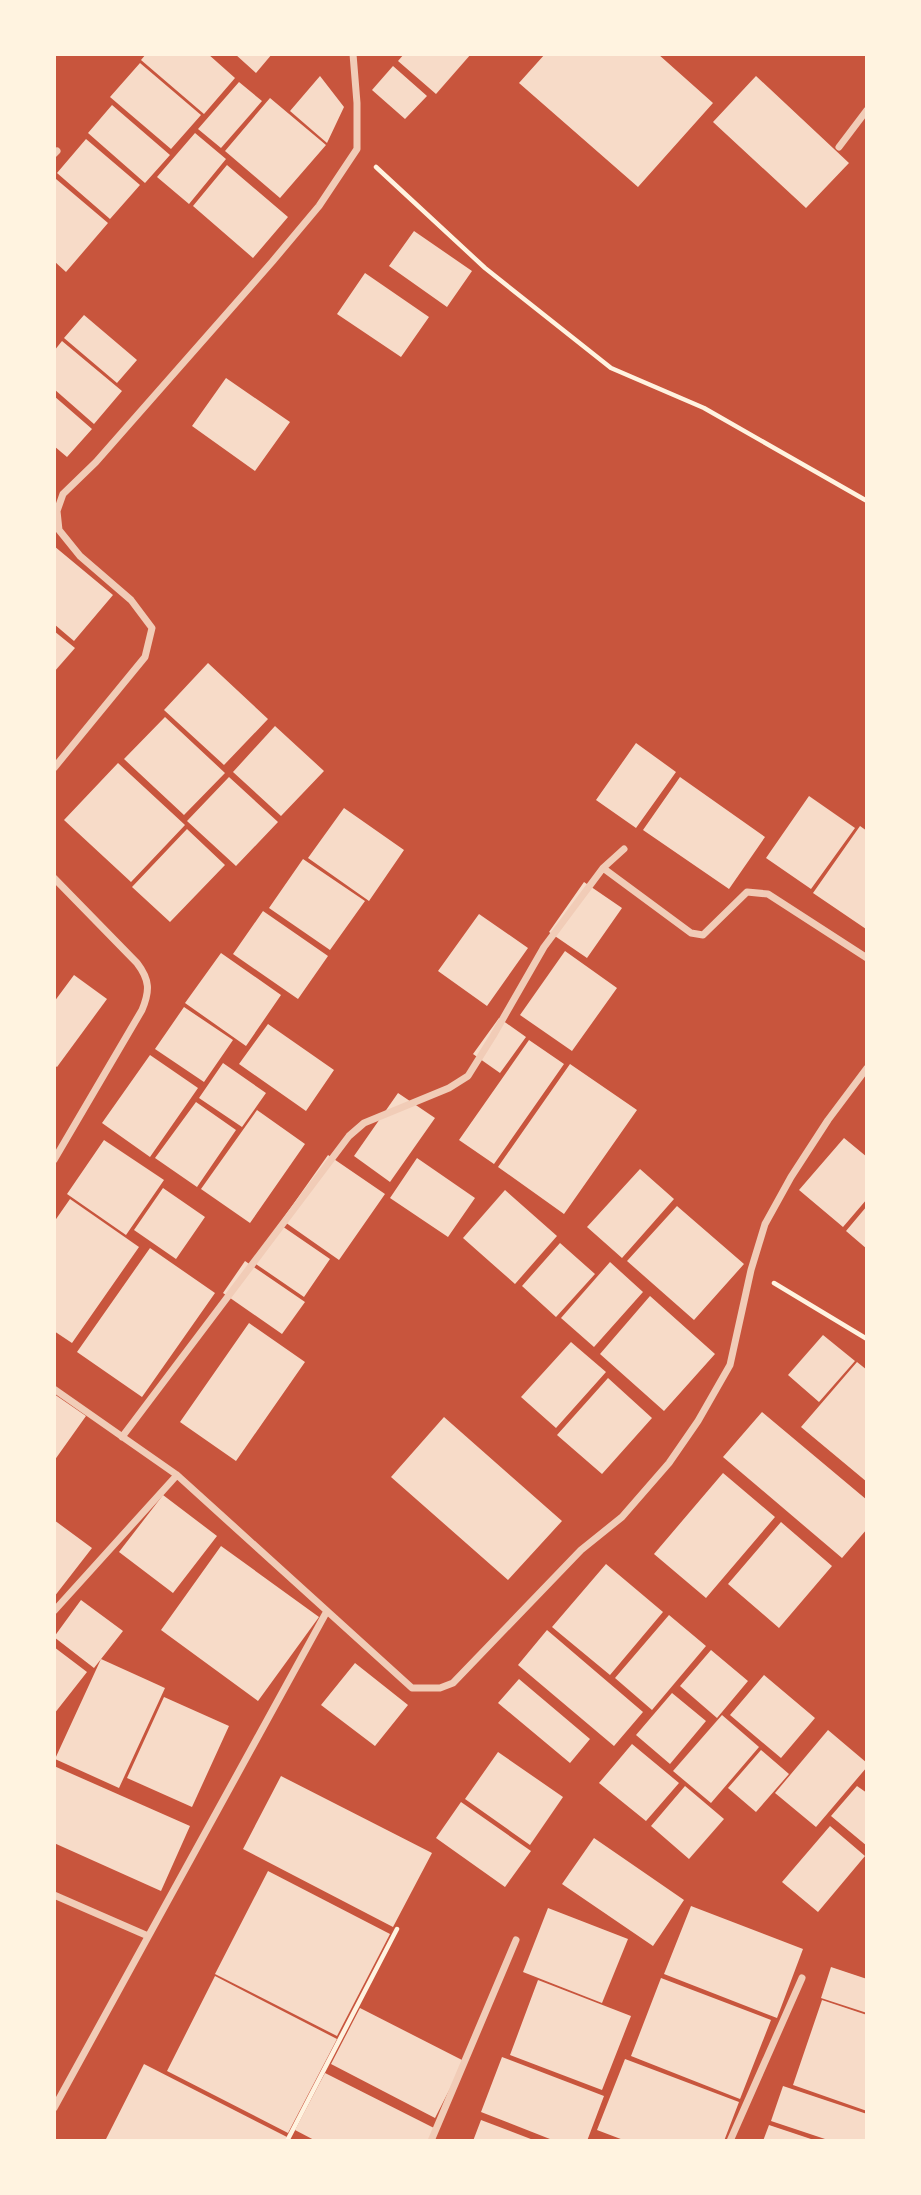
<svg xmlns="http://www.w3.org/2000/svg" width="921" height="2195" viewBox="0 0 921 2195" font-family="'Sofia Sans Condensed',sans-serif">
<style>
.building{fill:#f7dbc8}
.lines{fill:none;stroke-linecap:round;stroke-linejoin:round}
.path{stroke:#fff3e0;stroke-width:4.5}
.minor{stroke:#f1ccb7;stroke-width:7}
</style>
<rect width="100%" height="100%" fill="#c8553d"/>
<path class="building" d="M146,54H208L235,78L204,114L141,60Z
M235,54H272L256,73Z
M404,54H471L436,94L398,61Z
M545,54H658L713,103L638,187L519,83Z
M140,63L201,115L171,149L110,97Z
M393,66L427,96L405,119L372,90Z
M320,76L344,107L327,143L290,111Z
M756,76L849,163L806,208L713,122Z
M239,82L262,101L221,148L198,129Z
M270,98L326,145L280,198L225,151Z
M112,105L170,155L145,183L88,133Z
M195,133L226,159L189,204L157,177Z
M86,139L140,185L110,219L57,173Z
M227,165L288,217L253,258L193,206Z
M56,179L108,223L66,272L54,261Z
M414,231L472,271L447,307L389,266Z
M365,273L429,317L401,357L337,314Z
M84,315L137,360L117,383L64,338Z
M62,341L122,391L94,424L54,389V351Z
M226,378L290,422L255,471L192,426Z
M54,396L92,429L67,457L54,446Z
M54,546L113,595L74,641L54,624Z
M54,631L75,648L54,672Z
M208,663L268,719L224,765L164,710Z
M165,717L225,773L184,815L124,759Z
M275,726L324,771L281,816L233,772Z
M636,743L676,772L636,828L596,800Z
M118,763L185,825L131,882L64,820Z
M229,777L278,822L236,866L187,821Z
M680,777L765,837L729,889L643,830Z
M809,796L855,828L811,889L766,858Z
M344,808L404,850L369,901L308,858Z
M860,826L867,831L866,929L813,893Z
M187,829L225,865L170,922L132,887Z
M303,859L365,901L330,950L269,908Z
M584,882L622,908L587,958L549,932Z
M263,911L328,956L298,999L233,954Z
M479,914L528,948L487,1006L438,971Z
M565,951L617,988L572,1051L520,1015Z
M221,953L281,995L246,1046L185,1003Z
M74,975L107,999L57,1067L54,1065V1002Z
M184,1007L233,1040L204,1082L155,1049Z
M499,1018L526,1037L500,1073L473,1054Z
M268,1024L334,1070L306,1111L239,1064Z
M529,1040L564,1064L494,1164L459,1140Z
M150,1055L198,1088L150,1157L102,1123Z
M223,1063L266,1093L242,1127L199,1098Z
M570,1064L637,1110L564,1214L498,1167Z
M398,1093L435,1118L390,1182L354,1156Z
M196,1102L236,1130L197,1187L155,1158Z
M257,1110L305,1144L250,1223L201,1189Z
M844,1138L867,1157V1199L843,1227L799,1190Z
M104,1140L164,1180L126,1235L67,1194Z
M328,1155L385,1194L339,1260L282,1220Z
M417,1158L475,1198L448,1237L390,1198Z
M640,1169L674,1199L622,1258L587,1227Z
M163,1188L205,1217L176,1259L134,1230Z
M505,1190L557,1236L515,1284L463,1238Z
M70,1199L139,1247L72,1343L54,1331V1222Z
M677,1206L744,1264L694,1320L627,1261Z
M867,1206V1249L846,1231Z
M279,1224L330,1259L304,1297L253,1262Z
M560,1243L595,1274L556,1317L522,1286Z
M150,1248L215,1293L142,1397L77,1352Z
M245,1261L305,1302L282,1334L223,1293Z
M610,1262L643,1292L594,1347L561,1318Z
M650,1296L715,1354L664,1411L600,1354Z
M249,1323L305,1362L236,1461L180,1422Z
M823,1335L855,1361L819,1402L788,1375Z
M571,1342L606,1372L556,1428L521,1397Z
M857,1362L867,1370V1482L801,1427Z
M608,1378L652,1418L602,1474L557,1435Z
M54,1394L86,1416L54,1461Z
M762,1412L867,1500V1529L842,1558L723,1457Z
M444,1417L562,1521L508,1580L391,1477Z
M723,1473L775,1517L706,1598L654,1554Z
M163,1495L217,1536L173,1593L119,1552Z
M54,1520L92,1548L54,1597Z
M781,1522L832,1566L779,1628L728,1584Z
M221,1546L319,1617L258,1701L161,1630Z
M606,1564L663,1612L610,1675L552,1627Z
M81,1600L123,1631L94,1668L54,1637Z
M669,1615L706,1646L652,1710L615,1678Z
M547,1630L643,1712L614,1746L518,1665Z
M54,1647L87,1672L54,1714Z
M711,1650L748,1681L717,1718L680,1686Z
M101,1659L165,1688L119,1788L55,1759Z
M355,1663L408,1705L375,1746L321,1705Z
M764,1675L815,1718L781,1758L730,1715Z
M519,1679L590,1739L570,1763L498,1703Z
M672,1693L706,1721L670,1764L636,1735Z
M164,1697L229,1726L192,1807L127,1778Z
M722,1715L759,1747L711,1803L673,1771Z
M828,1730L867,1763V1767L816,1827L775,1793Z
M632,1744L679,1783L646,1821L599,1783Z
M761,1750L789,1774L756,1812L728,1788Z
M498,1752L563,1797L530,1845L465,1799Z
M54,1766L190,1826L161,1891L54,1843Z
M281,1776L432,1853L393,1927L243,1849Z
M685,1786L724,1819L689,1859L651,1826Z
M857,1786L867,1793V1846L831,1816Z
M461,1802L531,1851L505,1887L436,1838Z
M830,1826L865,1856L818,1912L782,1882Z
M594,1838L684,1900L653,1946L562,1884Z
M268,1871L390,1934L337,2036L215,1974Z
M691,1906L803,1949L777,2018L664,1974Z
M548,1908L628,1939L602,2003L523,1972Z
M831,1967L867,1979V2013L821,1998Z
M215,1976L337,2039L288,2133L167,2071Z
M661,1978L771,2020L740,2099L631,2056Z
M538,1980L631,2016L602,2090L510,2055Z
M822,2000L867,2015V2111L793,2085Z
M360,2008L464,2061L435,2118L331,2064Z
M502,2057L604,2096L587,2141H555L481,2112Z
M625,2059L739,2102L724,2141H626L597,2130Z
M144,2064L287,2137L285,2141H105Z
M325,2073L434,2128L428,2141H316L295,2130Z
M783,2086L867,2114V2141H831L771,2121Z
M481,2120L536,2141H473Z
M769,2125L814,2140V2141H763Z"/>
<g class="lines">
<path class="path" d="M376,167L485,268L611,368L704,408L867,501
M774,1283L867,1339
M287,2141L397,1929"/>
<path class="minor" d="M839,147L867,110
M54,154L57,151
M54,768L145,657L152,628L131,600L80,556L59,530L57,511L63,494L96,462L272,262L319,206L357,149V103L353,54
M603,868L691,933L703,935L747,892L768,894L867,958
M54,878L137,963C150,980 150,991 142,1010L54,1160
M54,1389L177,1475L412,1688H440L453,1683L581,1550L622,1517L669,1463L698,1421L730,1365L751,1270L765,1224L791,1177L828,1120L867,1068
M122,1437L349,1136L364,1123L449,1088L468,1076L493,1036L544,947L603,868L624,849
M54,1611L177,1475
M54,1895L148,1936
M54,2108L327,1611
M431,2141L516,1940
M730,2141L802,1978"/>
</g>
<rect width="921" height="2195" fill="none" stroke="#fff3e0" stroke-width="112"/>
</svg>
